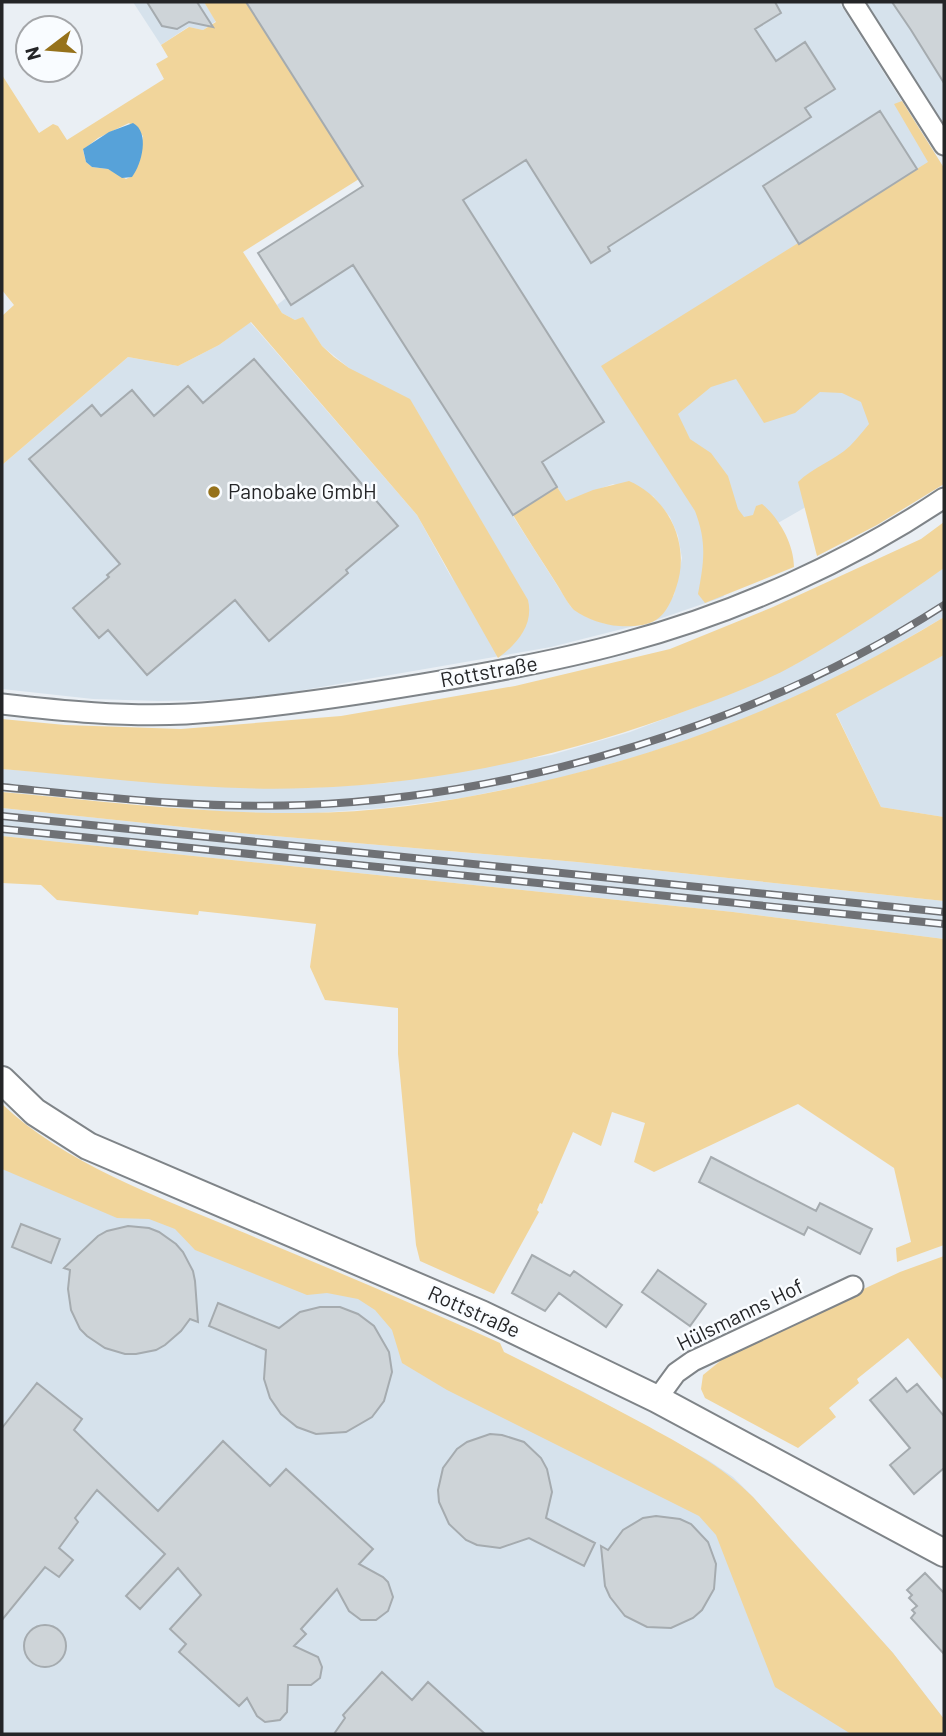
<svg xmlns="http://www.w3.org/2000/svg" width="946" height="1736" viewBox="0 0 946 1736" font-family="Barlow,sans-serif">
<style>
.built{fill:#d6e2ec}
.green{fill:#f1d59b;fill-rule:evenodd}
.water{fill:#57a2d9}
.building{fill:#ced4d8;stroke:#a5abaf;stroke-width:2}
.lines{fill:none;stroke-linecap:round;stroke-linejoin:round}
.street-casing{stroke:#7f8488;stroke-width:23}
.secondary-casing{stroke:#7f8488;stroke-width:30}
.street{stroke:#fff;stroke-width:19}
.secondary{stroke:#fff;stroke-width:26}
.rail-casing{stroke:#6f7175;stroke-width:8}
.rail{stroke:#f9fcff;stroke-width:5;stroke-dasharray:16;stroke-linecap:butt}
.poi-dot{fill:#96721b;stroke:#f9fcff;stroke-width:2.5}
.labels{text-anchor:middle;stroke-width:5;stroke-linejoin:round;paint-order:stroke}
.poi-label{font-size:21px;fill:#242527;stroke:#f9fcff;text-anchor:start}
.street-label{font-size:21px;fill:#242527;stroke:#f9fcff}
</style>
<rect width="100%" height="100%" fill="#eaeff4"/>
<path class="built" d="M133,2H204L216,21L203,30L188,27L161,45Z
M246,2H839L944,168V337L825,496L778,523L723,597L656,620L674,595L682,558L678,536L670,517L653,496L613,484L566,501L513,516L571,607L586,617L603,623L621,626L638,625L551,647L275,695L216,700L158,701L93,699L2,689V465L128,357L178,366L219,345L250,322L417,515L455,584L349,368L322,346L303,318L295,320L282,313L277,305L286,298L258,253L363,186Z
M863,2H944V129Z
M944,568V617L876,657L807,692L725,727L639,756L556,779L462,798L384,808L304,814L226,812L2,792V769L229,787L307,788L387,783L551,755L630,732L714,700L796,664Z
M944,655V817L881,807L836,713Z
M2,808L240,833L577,862L944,901V939L733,912L2,836Z
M2,1128L582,1391L708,1460L733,1477L753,1497L893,1653L944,1719V1734H2Z"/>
<path class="green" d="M204,2H246L359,179L243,252L282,313L295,320L303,317L322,346L334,357L349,368L410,399L528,600C534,625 517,644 498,658L417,515L251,322L219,345L178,366L128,357L2,465V316L14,305L2,290V75L39,133L53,124L58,126L67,140L164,79L156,64L168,57L161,45L189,27L203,30L216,22ZM129,123L143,136L139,162L132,176L126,179L108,169L92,167L86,162L83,150L98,138Z
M902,101L944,168V484L877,525L817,556L798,482C813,467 834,461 850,446C857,439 863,431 869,424L861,402L842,393L820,392L795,413L764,423L736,379L711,387L678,414L690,439L711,453L728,476L738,509L744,517L753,515L756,506L762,504C779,518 794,544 794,567L705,603L698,594C704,562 707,542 695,511L601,366L928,162L894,104Z
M629,481C670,499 691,546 676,588C673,598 666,614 656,620C647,626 630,627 619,626C603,625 587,619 574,610C567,603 562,592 556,583C542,561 527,538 513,515L557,487L566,501L593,490Z
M944,522V568C897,601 848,635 798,663C765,682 726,696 691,709C569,755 439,784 308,788C209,792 101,777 2,769V719L65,725L181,729L341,716L515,686L670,649L773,607L921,539Z
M944,617V655L836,714L881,807L944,817V901L577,862L240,833L2,808V792C102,801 202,814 303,813C371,813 441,803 508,789C663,757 809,700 944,617Z
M2,836L733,912L944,939V1245L897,1262L896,1248L911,1242L894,1168L798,1104L654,1172L634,1162L645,1123L612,1112L601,1146L573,1132L542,1204L540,1203L537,1210L539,1212L494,1294L420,1261L416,1245L398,1054V1008L325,1000L310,967L316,924L199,911L198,915L57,900L41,885L2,883Z
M2,1104C64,1163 156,1196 235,1229C324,1266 412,1303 500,1343L504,1352C551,1375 597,1399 642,1423C682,1445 721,1465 753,1497L893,1653L944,1719V1734H851L775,1687L716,1535L699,1516L447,1390L402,1363L392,1330L375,1310L358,1299L327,1293L307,1295L195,1250L175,1229L149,1219L117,1218L2,1169Z
M944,1256V1381L908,1338L857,1379L859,1383L829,1408L836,1417L798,1448L705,1398L701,1389L703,1375L735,1349L900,1272Z"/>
<path class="water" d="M133,123C150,132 142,164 132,177L122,178L108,169L92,167L86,162L83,149L109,132Z"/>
<path class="building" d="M147,2H197L213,27L189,22L177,29L162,26Z
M246,2H775L781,13L755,29L776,61L805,42L835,89L805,108L811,117L608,247L610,251L591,263L526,160L463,200L604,422L542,462L557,487L513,515L353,265L291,305L258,253L363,186Z
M892,2H944V83L911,30Z
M880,111L917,169L799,244L763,186Z
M254,359L398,526L346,570L348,573L269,641L235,600L147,675L108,630L99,638L73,608L109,577L107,575L120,564L29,459L92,405L101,416L132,390L154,416L188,386L203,403Z
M711,1157L816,1211L820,1203L872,1229L860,1254L808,1227L804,1235L699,1182Z
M21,1224L60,1239L51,1263L12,1247Z
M128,1226L149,1228L159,1232L176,1244L183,1252L193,1271L195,1281L198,1322L190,1319L181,1331L165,1345L156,1350L136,1354H125L105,1348L87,1336L80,1329L71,1310L68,1289L70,1270L64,1268L98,1236L107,1231Z
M532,1255L570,1276L574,1271L622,1305L606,1327L559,1293L545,1311L512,1293Z
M658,1270L706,1304L690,1326L642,1292Z
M218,1303L279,1328L300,1312L320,1307H340L358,1314L374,1326L389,1352L392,1372L384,1401L372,1417L346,1432L316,1434L297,1427L281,1414L270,1398L264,1379L266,1350L209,1326Z
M896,1378L907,1392L917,1384L944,1416V1468L914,1494L890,1465L910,1448L870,1400Z
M37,1383L82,1419L74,1430L158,1511L223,1441L270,1486L286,1469L373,1549L359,1564L383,1577L388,1582L393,1597L388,1611L376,1620H361L349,1611L337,1589L301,1629L306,1634L294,1646L318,1657L322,1667L320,1678L311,1685H288L287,1712L280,1720L265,1722L257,1716L247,1698L239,1706L179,1652L186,1644L170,1629L201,1595L178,1568L140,1609L126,1596L165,1554L97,1490L75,1518L78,1522L59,1548L73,1560L59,1577L45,1567L2,1620V1428Z
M490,1434L502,1435L524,1442L541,1458L547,1469L552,1492L546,1518L595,1543L584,1566L529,1538L500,1548L477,1545L466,1540L449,1524L439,1502L438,1490L443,1468L457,1449L467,1442Z
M656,1516L680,1519L691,1524L708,1542L716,1564L714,1589L702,1610L693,1618L671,1628L647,1627L625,1616L610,1597L605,1586L601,1546L608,1550L623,1530L643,1518Z
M925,1573L944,1593V1654L911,1618L915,1613L912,1610L917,1606L909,1598L912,1595L907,1590Z
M24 1646a21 21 0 1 1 42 0a21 21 0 1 1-42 0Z
M382,1672L412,1700L428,1682L485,1734H334L345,1718L343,1715Z"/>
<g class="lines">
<g class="street-casing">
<path id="street" d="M853,2L944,145
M2,704C63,711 124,717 186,714C265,709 344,697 422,684C489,673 557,661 623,643C736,613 847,563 944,498
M657,1399L676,1373L693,1361L853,1286"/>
</g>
<g class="secondary-casing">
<path id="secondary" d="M2,1080L35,1112L88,1146L481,1314L657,1399L944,1553"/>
</g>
<use href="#street" class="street"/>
<use href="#secondary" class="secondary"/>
<g class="rail-casing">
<path id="rail" d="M2,787C102,797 202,809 303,805C519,797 762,722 944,605
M2,816L944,912
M2,829L944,924"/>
</g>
<use href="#rail" class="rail"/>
</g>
<circle class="poi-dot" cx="214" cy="492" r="7"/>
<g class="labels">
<g class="poi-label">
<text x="228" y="499">Panobake GmbH</text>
</g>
<g class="street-label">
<text transform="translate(489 672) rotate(-10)" y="7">Rottstraße</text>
<text transform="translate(474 1312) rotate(24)" y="7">Rottstraße</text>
<text transform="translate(740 1315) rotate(-26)" y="7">Hülsmanns Hof</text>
</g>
</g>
<rect width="946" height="1736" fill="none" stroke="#242527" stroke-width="7"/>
<g transform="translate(49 49) rotate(254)"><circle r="33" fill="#f9fcff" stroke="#a4a6a9" stroke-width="2"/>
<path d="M0-5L12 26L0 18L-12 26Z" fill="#96721b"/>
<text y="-10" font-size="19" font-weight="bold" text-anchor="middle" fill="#242527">N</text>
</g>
</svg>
